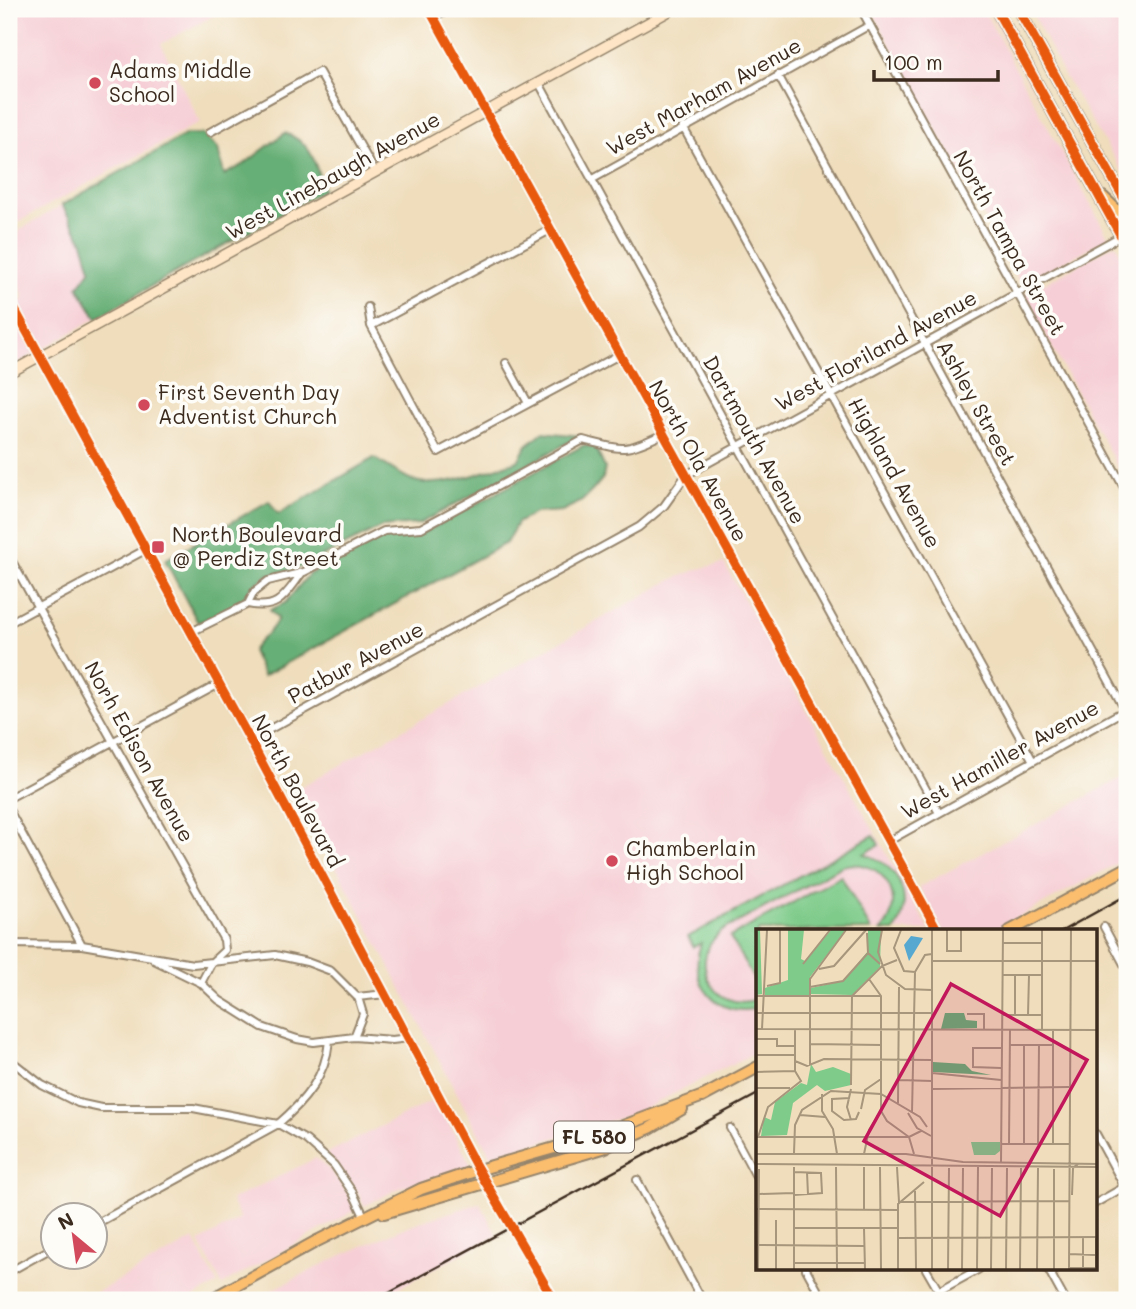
<svg xmlns="http://www.w3.org/2000/svg" width="1136" height="1309" viewBox="0 0 1136 1309" font-family="Mali,sans-serif">
<style>
.built{fill:#f6cfd6}
.green{fill:#7ecb8a;stroke:#5c7a54;stroke-width:2}
.forest{fill:#66af76;stroke:#506c4a;stroke-width:2}
.lines{fill:none;stroke-linecap:round;stroke-linejoin:round}
.street-casing{stroke:#95846c;stroke-width:10}
.secondary-casing{stroke:#95846c;stroke-width:12}
.primary-casing{stroke:#95846c;stroke-width:14}
.street{stroke:#fff;stroke-width:6}
.secondary{stroke:#fde5c5;stroke-width:9}
.primary{stroke:#fbbd6e;stroke-width:10}
.rail{stroke:#3b2a1e;stroke-width:2.5}
.cycleway-casing{stroke:#fdfcf7;stroke-width:13}
.cycleway{stroke:#e8590c;stroke-width:9}
.poi-dot{fill:#d1495b;stroke:#fdfcf7;stroke-width:2.5}
.labels{text-anchor:middle;stroke-width:7;stroke-linejoin:round;paint-order:stroke}
.shield{fill:#fdfcf7;stroke:#75695f;stroke-width:2}
.shield-label{font-size:19px;font-weight:bold;fill:#3b2a1e}
.poi-label{font-size:21px;fill:#3b2a1e;stroke:#fdfcf7;text-anchor:start}
.street-label{font-size:21px;fill:#3b2a1e;stroke:#fdfcf7}
.inset-road{fill:none;stroke:#a7957c;stroke-width:2}
.view{fill:#c2185b;fill-opacity:0.15;stroke:#c2185b;stroke-width:3.5}
.inset-edge{fill:none;stroke:#3b2a1e;stroke-width:3.5}
</style>
<rect width="100%" height="100%" fill="#fdfcf7"/>
<filter id="ink" filterUnits="userSpaceOnUse"><feTurbulence type="fractalNoise" baseFrequency=".0143" numOctaves="2"/><feDisplacementMap in="SourceGraphic" scale="14" xChannelSelector="R" yChannelSelector="G"/><feConvolveMatrix kernelMatrix="1 2 1 2 8 2 1 2 1" color-interpolation-filters="sRGB"/></filter>
<filter id="wash" filterUnits="userSpaceOnUse"><feTurbulence type="fractalNoise" baseFrequency=".00686" numOctaves="4" result="noise"/><feDisplacementMap in="SourceGraphic" scale="28" xChannelSelector="R" yChannelSelector="G"/><feGaussianBlur stdDeviation="1.57" result="paint"/><feColorMatrix in="noise" values="0 0 0 0 0 0 0 0 0 0 0 0 0 0 0 0 0 1.4 0 .05"/><feComposite in="paint" operator="in"/></filter>
<g filter="url(#wash)">
<rect width="100%" height="100%" fill="#efddbb"/>
<path class="built" d="M9,9H226L161,44L200,122L9,227Z
M871,9H983L1109,238L1021,285Z
M987,9H991L1045,114L1014,58Z
M1030,9H1127V179L1065,77Z
M62,205L83,243L91,269L86,300L97,318L41,350L16,304L24,299L9,254V245L20,230Z
M1115,244L1127,265V484L1023,295Z
M9,308L34,354L9,368Z
M724,563L930,931H758V1051L634,1114L491,1157L295,790L669,581L698,569Z
M1127,775V858L994,931H943L919,887Z
M436,1099L472,1167L400,1188L364,1206L358,1192L336,1164L325,1154Z
M316,1158L330,1170L351,1197L356,1210L222,1285L199,1242L240,1219L231,1200Z
M480,1203L497,1235L376,1300H252L340,1256L413,1224Z
M194,1239L218,1284L188,1300H83Z"/>
<path class="green" d="M874,835L879,845L864,854C899,864 915,899 895,931H881C910,900 882,855 842,866L725,929C684,956 711,1015 758,999V1008C716,1019 687,982 701,943L693,947L688,937Z
M841,876L871,930L758,931V987L730,937Z"/>
<path class="forest" d="M285,133C314,144 315,163 323,190C248,233 171,273 97,318L78,287L91,269L83,242L62,205L187,134H202L218,148L224,175L243,165Z
M543,432L580,436L419,524L382,527L301,567L266,576L251,588L243,601L198,623L165,560L269,501L278,514L374,458C386,465 399,474 412,480C442,491 488,469 518,461L527,445Z
M584,445L596,448L605,468L603,478L593,490L582,501L562,511L535,513L517,523L506,543L263,676L252,651C260,638 274,631 278,618L270,610L285,603L309,574L386,536L423,533Z"/>
</g>
<g filter="url(#ink)">
<g class="lines">
<g class="street-casing">
<path id="street" d="M429,9L938,931
M861,9L1127,493
M434,18L450,9
M778,75L1125,710
M539,83L939,813
M683,127L1033,761
M210,132L319,72L375,172
M593,179L870,25
M550,230L371,326L438,452L619,355
M368,307L371,326
M506,363L528,403
M9,556L224,940L225,950L212,962L201,983
M248,604C279,611 285,595 302,573
M9,623L145,550
M191,632L248,604L254,592L268,581L304,572L384,531L421,528L583,440C624,450 624,453 663,434
M250,740L639,527L664,506L686,475L1121,236
M9,798L219,684
M9,810L82,945
M889,841L1127,709
M1104,927L1127,970
M9,944L82,945L193,964L275,955L307,962L331,971L357,997L386,994
M154,960L201,983L219,1000L262,1027L297,1039L314,1042L354,1037L392,1040L409,1038
M354,1037L363,1014L358,997
M9,1059L42,1085L78,1103L101,1108H193L278,1124L306,1140L334,1165L353,1193L365,1218
M730,1128L758,1180
M1096,1134L1127,1191
M637,1180L702,1300
M1096,1203L1126,1186
M94,1225L278,1124C304,1102 326,1076 329,1041
M806,1269L823,1300
M926,1269L944,1300
M1048,1269L1065,1300
M9,1272L52,1248
M922,1300L979,1269"/>
</g>
<g class="secondary-casing">
<path id="secondary" d="M9,299L250,740L476,1166L554,1300
M9,373L673,9"/>
</g>
<g class="primary-casing">
<path id="primary" d="M996,9L1127,247
M1018,9L1127,204
M1103,197L1127,220
M1010,931L1127,868
M702,1097L758,1067
M384,1213L603,1148L650,1128L682,1109
M210,1300L317,1241L421,1189L478,1170L596,1136L706,1095"/>
</g>
<use href="#street" class="street"/>
<use href="#secondary" class="secondary"/>
<use href="#primary" class="primary"/>
<path class="rail" d="M1062,931L1127,895
M376,1300L758,1094"/>
<g class="cycleway-casing">
<path id="cycleway" d="M429,9L938,931
M996,9L1127,247
M1018,9L1127,204
M9,299L250,740L476,1166L554,1300"/>
</g>
<use href="#cycleway" class="cycleway"/>
</g>
</g>
<g class="poi-dot">
<circle cx="95" cy="83" r="7"/>
<circle cx="144" cy="405" r="7"/>
<rect x="151" y="540" width="14" height="14" rx="3.5"/>
<circle cx="612" cy="861" r="7"/>
</g>
<g class="labels">
<rect class="shield" x="554" y="1121.5" width="80" height="31" rx="5"/>
<g class="shield-label">
<text x="594" y="1144">FL 580</text>
</g>
<g class="poi-label">
<text x="109" y="78">Adams Middle<tspan x="109" dy="24">School</tspan></text>
<text x="158" y="400">First Seventh Day<tspan x="158" dy="24">Adventist Church</tspan></text>
<text x="172" y="542">North Boulevard<tspan x="172" dy="24">@ Perdiz Street</tspan></text>
<text x="626" y="856">Chamberlain<tspan x="626" dy="24">High School</tspan></text>
</g>
<g class="street-label">
<text transform="translate(704 97) rotate(-29)" y="7">West Marham Avenue</text>
<text transform="translate(333 176) rotate(-29)" y="7">West Linebaugh Avenue</text>
<text transform="translate(1009 243) rotate(61)" y="7">North Tampa Street</text>
<text transform="translate(876 351) rotate(-29)" y="7">West Floriland Avenue</text>
<text transform="translate(976 403) rotate(61)" y="7">Ashley Street</text>
<text transform="translate(754 440) rotate(61)" y="7">Dartmouth Avenue</text>
<text transform="translate(698 461) rotate(61)" y="7">North Ola Avenue</text>
<text transform="translate(894 473) rotate(61)" y="7">Highland Avenue</text>
<text transform="translate(356 663) rotate(-28)" y="7">Patbur Avenue</text>
<text transform="translate(139 752) rotate(61)" y="7">Norh Edison Avenue</text>
<text transform="translate(1000 760) rotate(-29)" y="7">West Hamiller Avenue</text>
<text transform="translate(297 791) rotate(62)" y="7">North Boulevard</text>
</g>
</g>
<g transform="translate(756 929)">
<rect width="341" height="341" fill="#efddbb"/>
<path d="M0,1H4L6,65L0,66ZM32,1H48L45,30L49,32L75,1H90L54,48V66H9V59L32,51ZM112,1H125L124,38L96,66L55,65V59L87,52L112,22ZM55,135L60,143L77,138L95,145V156L69,162L61,156L37,174L31,206L5,207L8,188L15,191L19,173L45,154L51,156ZM215,213H244V222L239,226H218Z" fill="#7ecb8a"/>
<path d="M189,84H208L210,91L221,92V99L185,100ZM177,133L209,135L216,142L235,146L177,143Z" fill="#66af76"/>
<path d="M155,7L167,9L153,32L148,16Z" fill="#56a8d1"/>
<path class="inset-road" d="M126,1L122,23L130,46L149,60L176,61M145,1L138,19L148,42L159,43L169,26L176,25M191,1V22H205V1M111,4L112,24L124,35M247,14H286M176,32H342M47,35L74,1M63,40L78,37L110,1M246,46H286M11,57L24,54V1M54,58L87,52L112,24M0,67H125M0,84H176M211,85H228V101M246,86H286M259,86V46M272,86L273,46M0,100L342,101M6,100L11,1M286,101V1M0,110H21V117H39M54,115L126,116M254,116H297M0,126H39M39,132L51,137L68,130L176,131M54,136V50L90,1M245,139L217,138V119H245M0,143L39,142M176,144L245,151M143,151L176,152M95,156L96,67L126,37L141,31M0,159H34M95,160L91,178L95,191M176,160L313,158M66,165V182L77,200L81,225M94,169L76,170V182L88,191L100,190L103,183M142,174L143,58M105,180L109,161L125,150M125,182L131,192L153,208L158,225M152,184L161,199L175,207M156,184L159,43M44,186L69,188M0,208H153L165,202M2,208L12,178L45,152L39,142V100M245,215H313M253,215L254,101M268,215V116M282,215L283,116M297,215V101M38,224L39,196L46,181L75,162L125,165L164,188L171,198M0,225H150L207,233M108,225L113,201L125,182V67L113,50M207,233L342,235M245,234L247,1M0,235L342,238M38,238V340M80,238L81,340M108,238V281M124,238L125,340M141,238L143,273L313,272M38,243L65,244L66,264L38,266M51,243L52,266M159,262L160,340M3,265L38,264M316,266L317,239L322,235M0,280L142,281M38,299H142M108,299L109,340M340,308V340M142,309L342,308M0,316L108,317M313,325L339,326M38,334H108M313,339H342M2,340L3,240M20,340V291M142,340V275L168,253M176,340V1M192,340L193,239M206,340L207,239M221,340L222,238M235,340L236,239M250,340L251,239M264,340L265,239M281,340L282,239M298,340V240M313,340L315,1M327,340V308"/>
<path class="view" d="M195,55L331,131L244,287L108,212Z"/>
<rect width="341" height="341" class="inset-edge"/>
</g>
<rect width="1136" height="1309" fill="none" stroke="#fdfcf7" stroke-width="35"/>
<g transform="translate(74 1236) rotate(331)"><circle r="33" fill="#fdfcf7" stroke="#afa8a0" stroke-width="2"/>
<path d="M0-5L12 26L0 18L-12 26Z" fill="#d1495b"/>
<text y="-10" font-size="19" font-weight="bold" text-anchor="middle" fill="#3b2a1e">N</text>
</g>
<path d="M874 70v10h124v-10" fill="none" stroke="#3b2a1e" stroke-width="3.5"/>
<text x="884" y="70" font-size="21" fill="#3b2a1e" stroke="#fdfcf7" stroke-width="5" paint-order="stroke">100 m</text>
</svg>
